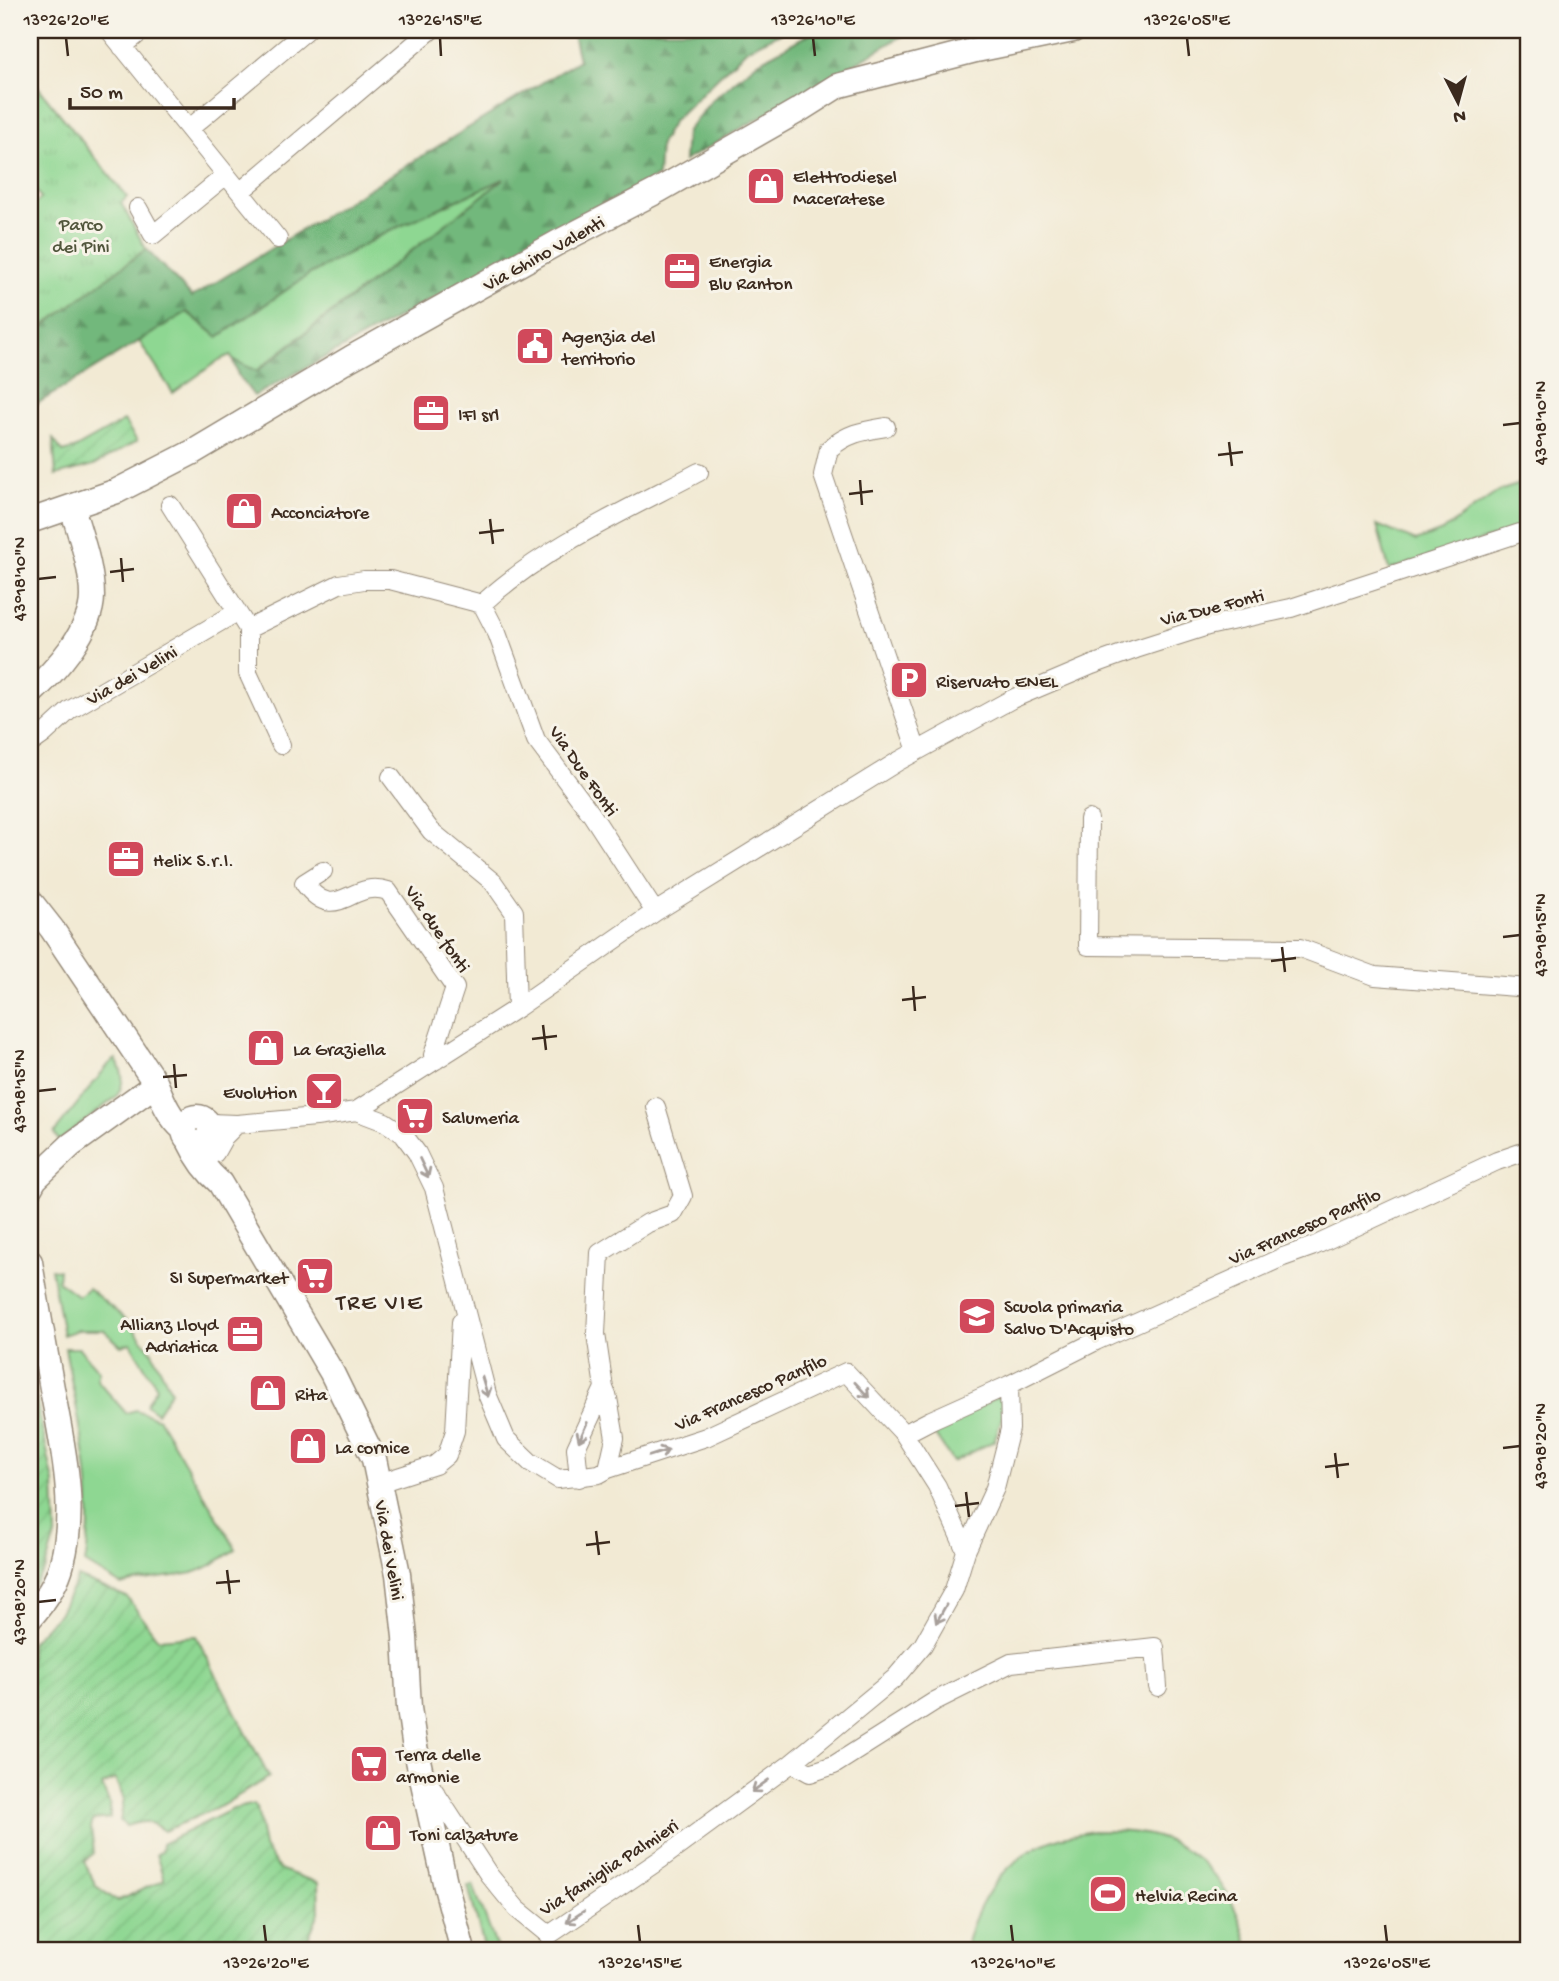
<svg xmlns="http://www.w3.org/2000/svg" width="1559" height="1981" viewBox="0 0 1559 1981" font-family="'Gochi Hand',sans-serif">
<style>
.grass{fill:#8ed792;stroke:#648058;stroke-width:2}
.forest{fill:url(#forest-firs);stroke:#56714d;stroke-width:2}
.park{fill:url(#park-tufts);stroke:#648058;stroke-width:2}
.garden{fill:url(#garden-furrows);stroke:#648058;stroke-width:2}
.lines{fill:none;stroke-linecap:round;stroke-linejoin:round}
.street-casing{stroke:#968a79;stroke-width:20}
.secondary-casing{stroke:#968a79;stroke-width:27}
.street{stroke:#fff;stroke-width:18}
.secondary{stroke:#fff;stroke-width:24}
.oneway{stroke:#a79f9a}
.ticks{fill:none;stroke:#3b2a1e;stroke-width:2.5}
.labels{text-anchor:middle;stroke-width:6;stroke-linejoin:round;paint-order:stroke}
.poi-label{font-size:19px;fill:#3b2a1e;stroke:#f7f3e8;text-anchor:start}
.park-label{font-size:19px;fill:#50553b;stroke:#f7f3e8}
.street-label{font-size:19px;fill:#3b2a1e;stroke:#f7f3e8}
.quarter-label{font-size:23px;letter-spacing:2px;fill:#3b2a1e;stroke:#f7f3e8}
.neatline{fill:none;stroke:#3b2a1e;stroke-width:2.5}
.ticks-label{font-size:18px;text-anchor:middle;fill:#3b2a1e}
</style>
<defs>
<pattern id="forest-firs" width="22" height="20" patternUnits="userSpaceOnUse" patternTransform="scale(1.75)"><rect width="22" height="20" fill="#72b87c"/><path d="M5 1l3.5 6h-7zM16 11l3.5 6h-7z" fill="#5f9665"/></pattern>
<pattern id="park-tufts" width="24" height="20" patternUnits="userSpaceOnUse" patternTransform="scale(1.75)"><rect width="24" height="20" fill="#8ed792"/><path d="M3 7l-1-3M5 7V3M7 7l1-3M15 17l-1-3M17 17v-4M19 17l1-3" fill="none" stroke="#7bb97d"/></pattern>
<pattern id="garden-furrows" width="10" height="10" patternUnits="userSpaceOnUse" patternTransform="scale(1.75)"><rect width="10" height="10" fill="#8ed792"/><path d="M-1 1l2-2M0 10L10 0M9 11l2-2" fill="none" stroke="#7bb97d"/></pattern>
</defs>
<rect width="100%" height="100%" fill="#f7f3e8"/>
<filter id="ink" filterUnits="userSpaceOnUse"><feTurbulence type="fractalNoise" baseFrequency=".0143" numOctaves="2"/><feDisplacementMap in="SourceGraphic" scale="14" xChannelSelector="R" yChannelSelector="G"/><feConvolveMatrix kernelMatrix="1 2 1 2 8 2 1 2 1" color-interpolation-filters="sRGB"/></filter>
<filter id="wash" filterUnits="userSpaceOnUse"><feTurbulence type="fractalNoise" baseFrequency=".00686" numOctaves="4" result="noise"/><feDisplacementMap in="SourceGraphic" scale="28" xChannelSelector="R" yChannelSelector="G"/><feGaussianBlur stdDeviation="1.57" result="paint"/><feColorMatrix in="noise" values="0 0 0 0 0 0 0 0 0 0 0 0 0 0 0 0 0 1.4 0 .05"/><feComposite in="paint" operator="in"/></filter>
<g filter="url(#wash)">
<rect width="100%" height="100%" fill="#f2ead4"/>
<path class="grass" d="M507,177L256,371L233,360L230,355L219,360L173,393L139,341L187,312L218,337L308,275L387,232Z
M1529,481V525L1389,570L1377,525L1416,541L1442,531L1499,491Z
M116,1059C124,1074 125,1083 116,1097L59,1141L54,1133L109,1064Z
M51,1269L59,1270L58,1281L78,1296L88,1288L127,1320L152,1352L171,1391L157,1413L146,1405L157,1387L130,1343L121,1346L104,1330H78L63,1335Z
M65,1348H79L99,1371L97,1380L126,1413L136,1410L159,1419L236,1549C222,1558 208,1569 192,1573C169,1578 145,1578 121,1585L85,1563C98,1491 78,1419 65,1348Z
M999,1396L1006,1406L994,1441L953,1462L933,1432Z
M1093,1831C1116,1831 1141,1831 1163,1839C1213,1858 1238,1903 1249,1951H965C976,1901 1005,1856 1056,1839C1067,1835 1081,1833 1093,1831Z
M473,1885L498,1951H485L468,1886Z"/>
<path class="forest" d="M572,30H786L747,49L674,120L660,144L658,176L254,396L238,375L233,360L257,371L504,179L387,232L308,275L218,337L187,312L30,408V336L146,249L192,297L579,60Z
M816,30H913L684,161L686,132L712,100L758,62Z"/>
<path class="park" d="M30,77L127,197L121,203L146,249L30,336V209L41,198L30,182Z"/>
<path class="garden" d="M124,421L137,441L94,465L56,475L53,439L63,452L74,449Z
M30,1372L54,1483L56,1533L45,1568L30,1591Z
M78,1577L127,1597L158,1639L196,1636L269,1777L223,1805L164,1831C148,1819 144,1821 126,1826L120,1821L124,1799L115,1779L102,1785L110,1805V1818L93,1820L91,1828L94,1853L84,1861L96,1886L117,1901L164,1880L156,1854L161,1851L162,1844L233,1809L254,1804L257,1808L264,1847L279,1869L318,1883L319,1912L303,1951H30V1643L59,1614Z"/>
</g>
<g filter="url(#ink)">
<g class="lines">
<g class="street-casing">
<path id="street" d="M109,30L278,239
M122,47L143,30
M189,129L307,30
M240,192L431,30
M138,208L153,235L226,175
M886,427C862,431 848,433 829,449L823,475L917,751
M170,505L248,629V673L281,745
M482,604C544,547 625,511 699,472
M248,629L339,584L364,580H390L482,604L497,633L536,740L592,815L655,912
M30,744L44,734L70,710L237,612
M391,777L431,831L493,882L514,912L517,1008
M1089,819L1088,946L1300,948L1375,976L1529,988
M323,871L304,883C336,927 351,878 388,891L455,988L433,1055L436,1060
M356,1111L385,1122L403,1134L417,1153L434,1188L487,1394L506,1439L530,1462L558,1479L599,1474L608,1469L706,1437L846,1372L904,1434L937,1486L966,1551
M209,1123L237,1124L316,1117L356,1111L517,1008L655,912L897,762L1012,699L1092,665L1136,649L1208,626L1291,608L1529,530
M215,1153L224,1137L237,1124
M904,1434L931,1420L1009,1385L1096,1341L1283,1257L1314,1246L1497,1161L1529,1150
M608,1469L615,1438L608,1398L604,1388L596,1334L600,1253L648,1223L673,1214L683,1196L656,1107
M579,1478L576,1448L604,1388
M379,1483L435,1465L447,1455L455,1431L461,1322
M792,1763L810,1773L834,1765L935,1701L1011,1663L1155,1647L1158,1687
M427,1780L489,1875L517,1909L549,1935L661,1859L792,1763L895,1678L923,1645L954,1590L966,1551L995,1488L1010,1429L1009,1385"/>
</g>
<g class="secondary-casing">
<path id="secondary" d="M30,521L117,491L193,452L351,358L557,243L659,190L799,110L837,86L976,50L1073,30
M30,694C54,672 92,631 92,596C92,566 80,536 72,507
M30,901L52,929L156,1084C163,1101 169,1117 183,1129
M184 1130a13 13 0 1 1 26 0a13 13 0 1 1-26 0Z
M189,1141C197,1158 206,1171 220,1183L332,1373L374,1459L398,1574L405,1637L409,1708L414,1742L446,1887L463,1951
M30,1188L35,1179L71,1145L156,1084
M30,1262C37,1306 45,1350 53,1394C63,1448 77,1508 62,1563C57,1584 44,1602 30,1618"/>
</g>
<use href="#street" class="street"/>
<use href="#secondary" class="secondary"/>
</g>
<defs><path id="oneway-shaft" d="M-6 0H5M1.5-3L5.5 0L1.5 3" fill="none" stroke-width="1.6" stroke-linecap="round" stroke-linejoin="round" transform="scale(1.75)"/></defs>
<g class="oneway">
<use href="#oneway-shaft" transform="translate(424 1168) rotate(65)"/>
<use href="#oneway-shaft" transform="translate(485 1387) rotate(73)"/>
<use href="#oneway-shaft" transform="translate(862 1390) rotate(47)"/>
<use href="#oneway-shaft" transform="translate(583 1432) rotate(114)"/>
<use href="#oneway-shaft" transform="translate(659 1453) rotate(-18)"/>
<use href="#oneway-shaft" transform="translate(941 1614) rotate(119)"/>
<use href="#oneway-shaft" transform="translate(760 1786) rotate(144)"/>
<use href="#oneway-shaft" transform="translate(575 1917) rotate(146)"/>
</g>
</g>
<path class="ticks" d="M66,38L68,56M440,38L441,56M813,38L815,56M1187,38L1189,56M1503,425L1520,423M1229,442L1232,466M1218,455L1243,452M860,480L862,505M849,494L873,491M490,519L493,544M479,533L504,530M121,558L123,582M110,572L134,569M38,579L56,577M1503,937L1520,935M1282,947L1285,972M1271,961L1296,958M913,986L915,1011M902,1000L926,997M543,1025L546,1050M532,1039L557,1036M174,1064L176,1088M163,1077L187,1075M38,1091L56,1089M1503,1448L1520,1446M1335,1453L1338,1478M1325,1467L1349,1464M966,1492L969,1517M955,1506L979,1503M596,1531L599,1555M586,1545L610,1542M227,1570L230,1594M216,1583L240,1581M38,1602L56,1600M264,1925L266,1942M638,1925L640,1942M1011,1925L1013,1942M1385,1925L1387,1942"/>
<defs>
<g id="shop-square" transform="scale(2.0125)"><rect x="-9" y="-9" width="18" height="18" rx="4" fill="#d1495b" stroke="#f7f3e8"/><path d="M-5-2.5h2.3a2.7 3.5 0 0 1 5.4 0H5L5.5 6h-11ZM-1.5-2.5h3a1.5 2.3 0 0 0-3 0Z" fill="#fff"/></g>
<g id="office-square" transform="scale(2.0125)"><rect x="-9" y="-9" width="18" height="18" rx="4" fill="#d1495b" stroke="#f7f3e8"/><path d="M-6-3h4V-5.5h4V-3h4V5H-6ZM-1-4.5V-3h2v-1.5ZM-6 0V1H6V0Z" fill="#fff"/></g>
<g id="civic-square" transform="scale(2.0125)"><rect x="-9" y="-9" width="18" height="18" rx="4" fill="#d1495b" stroke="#f7f3e8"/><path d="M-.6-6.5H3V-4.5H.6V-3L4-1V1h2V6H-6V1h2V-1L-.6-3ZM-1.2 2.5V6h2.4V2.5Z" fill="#fff"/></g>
<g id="parking-square" transform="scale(2.0125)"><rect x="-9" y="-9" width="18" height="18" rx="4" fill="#d1495b" stroke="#f7f3e8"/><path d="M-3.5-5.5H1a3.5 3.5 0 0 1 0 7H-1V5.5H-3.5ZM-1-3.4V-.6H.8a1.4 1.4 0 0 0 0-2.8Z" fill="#fff"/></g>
<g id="bar-square" transform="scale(2.0125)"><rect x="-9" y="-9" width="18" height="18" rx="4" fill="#d1495b" stroke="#f7f3e8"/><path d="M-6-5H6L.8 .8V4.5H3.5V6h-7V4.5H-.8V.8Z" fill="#fff"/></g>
<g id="supermarket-square" transform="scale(2.0125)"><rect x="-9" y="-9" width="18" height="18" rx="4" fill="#d1495b" stroke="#f7f3e8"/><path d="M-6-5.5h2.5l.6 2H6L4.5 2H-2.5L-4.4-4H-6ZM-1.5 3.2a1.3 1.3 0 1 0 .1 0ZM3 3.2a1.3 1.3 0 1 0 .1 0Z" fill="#fff"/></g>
<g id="school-square" transform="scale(2.0125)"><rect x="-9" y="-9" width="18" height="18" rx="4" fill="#d1495b" stroke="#f7f3e8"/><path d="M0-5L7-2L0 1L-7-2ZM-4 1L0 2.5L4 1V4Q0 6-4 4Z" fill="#fff"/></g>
<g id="stadium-square" transform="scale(2.0125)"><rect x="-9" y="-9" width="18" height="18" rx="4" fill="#d1495b" stroke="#f7f3e8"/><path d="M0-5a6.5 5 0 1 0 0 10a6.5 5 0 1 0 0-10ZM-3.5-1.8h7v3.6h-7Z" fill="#fff"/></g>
</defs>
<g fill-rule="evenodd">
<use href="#shop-square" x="766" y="186"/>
<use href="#office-square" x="682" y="271"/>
<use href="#civic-square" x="535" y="346"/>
<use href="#office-square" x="431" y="413"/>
<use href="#shop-square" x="244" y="511"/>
<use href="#parking-square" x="909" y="680"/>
<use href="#office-square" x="126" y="859"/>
<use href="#shop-square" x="266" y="1048"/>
<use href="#bar-square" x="324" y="1091"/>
<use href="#supermarket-square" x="415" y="1116"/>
<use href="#supermarket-square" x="315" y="1276"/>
<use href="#school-square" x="977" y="1316"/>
<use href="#office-square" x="245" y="1334"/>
<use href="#shop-square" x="268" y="1393"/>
<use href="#shop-square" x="308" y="1446"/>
<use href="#supermarket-square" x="369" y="1764"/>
<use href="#shop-square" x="383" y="1833"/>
<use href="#stadium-square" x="1108" y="1894"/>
</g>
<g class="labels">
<g class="poi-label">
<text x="793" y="182">Elettrodiesel<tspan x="793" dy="22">Maceratese</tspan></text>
<text x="709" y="267">Energia<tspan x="709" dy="22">Blu Ranton</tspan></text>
<text x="562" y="342">Agenzia del<tspan x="562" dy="22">territorio</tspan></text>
<text x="458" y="420">IFI srl</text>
<text x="271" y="518">Acconciatore</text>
<text x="936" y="687">Riservato ENEL</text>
<text x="153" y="866">Helix S.r.l.</text>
<text x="293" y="1055">La Graziella</text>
<text x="297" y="1098" text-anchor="end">Evolution</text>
<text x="442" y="1123">Salumeria</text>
<text x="288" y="1283" text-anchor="end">SI Supermarket</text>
<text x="1004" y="1312">Scuola primaria<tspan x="1004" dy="22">Salvo D'Acquisto</tspan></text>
<text x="218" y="1330" text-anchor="end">Allianz Lloyd<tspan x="218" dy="22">Adriatica</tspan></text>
<text x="295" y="1400">Rita</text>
<text x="335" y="1453">La cornice</text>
<text x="396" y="1760">Terra delle<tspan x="396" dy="22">armonie</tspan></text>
<text x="410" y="1840">Toni calzature</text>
<text x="1135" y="1901">Helvia Recina</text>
</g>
<g class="park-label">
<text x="81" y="230">Parco<tspan x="81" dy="22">dei Pini</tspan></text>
</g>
<g class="street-label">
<text transform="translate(543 252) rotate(-29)" y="7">Via Ghino Valenti</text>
<text transform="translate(1212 606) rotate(-14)" y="7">Via Due Fonti</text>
<text transform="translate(131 674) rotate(-30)" y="7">Via dei Velini</text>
<text transform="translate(585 770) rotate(55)" y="7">Via Due Fonti</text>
<text transform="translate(439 928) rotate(56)" y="7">Via due fonti</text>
<text transform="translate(1304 1225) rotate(-24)" y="7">Via Francesco Panfilo</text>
<text transform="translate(750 1391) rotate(-24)" y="7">Via Francesco Panfilo</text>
<text transform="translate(391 1550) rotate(80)" y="7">Via dei Velini</text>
<text transform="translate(608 1866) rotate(-33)" y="7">Via famiglia Palmieri</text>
</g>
<g class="quarter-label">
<text x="380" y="1309">TRE VIE</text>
</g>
</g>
<rect width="1559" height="1981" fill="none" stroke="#f7f3e8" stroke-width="77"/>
<g transform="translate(1458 102) rotate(174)" stroke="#f7f3e8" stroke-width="5" paint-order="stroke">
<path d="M0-5L12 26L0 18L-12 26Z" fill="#3b2a1e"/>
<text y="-10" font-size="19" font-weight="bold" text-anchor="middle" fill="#3b2a1e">N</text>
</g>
<path d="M70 98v10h164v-10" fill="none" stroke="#3b2a1e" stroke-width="3.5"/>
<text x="80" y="98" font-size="21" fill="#3b2a1e" stroke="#f7f3e8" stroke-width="5" paint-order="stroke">50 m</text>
<rect x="38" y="38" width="1482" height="1904" class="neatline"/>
<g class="ticks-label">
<text x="66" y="25">13°26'20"E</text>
<text x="440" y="25">13°26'15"E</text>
<text x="813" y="25">13°26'10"E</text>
<text x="1187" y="25">13°26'05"E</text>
<text transform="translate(1540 423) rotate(-90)" y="6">43°18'10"N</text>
<text transform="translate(19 579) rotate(-90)" y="6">43°18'10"N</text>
<text transform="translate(1540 935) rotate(-90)" y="6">43°18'15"N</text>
<text transform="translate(19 1091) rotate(-90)" y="6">43°18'15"N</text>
<text transform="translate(1540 1446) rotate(-90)" y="6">43°18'20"N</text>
<text transform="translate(19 1602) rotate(-90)" y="6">43°18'20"N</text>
<text x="266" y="1968">13°26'20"E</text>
<text x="640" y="1968">13°26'15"E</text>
<text x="1013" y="1968">13°26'10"E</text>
<text x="1387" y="1968">13°26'05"E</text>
</g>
</svg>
